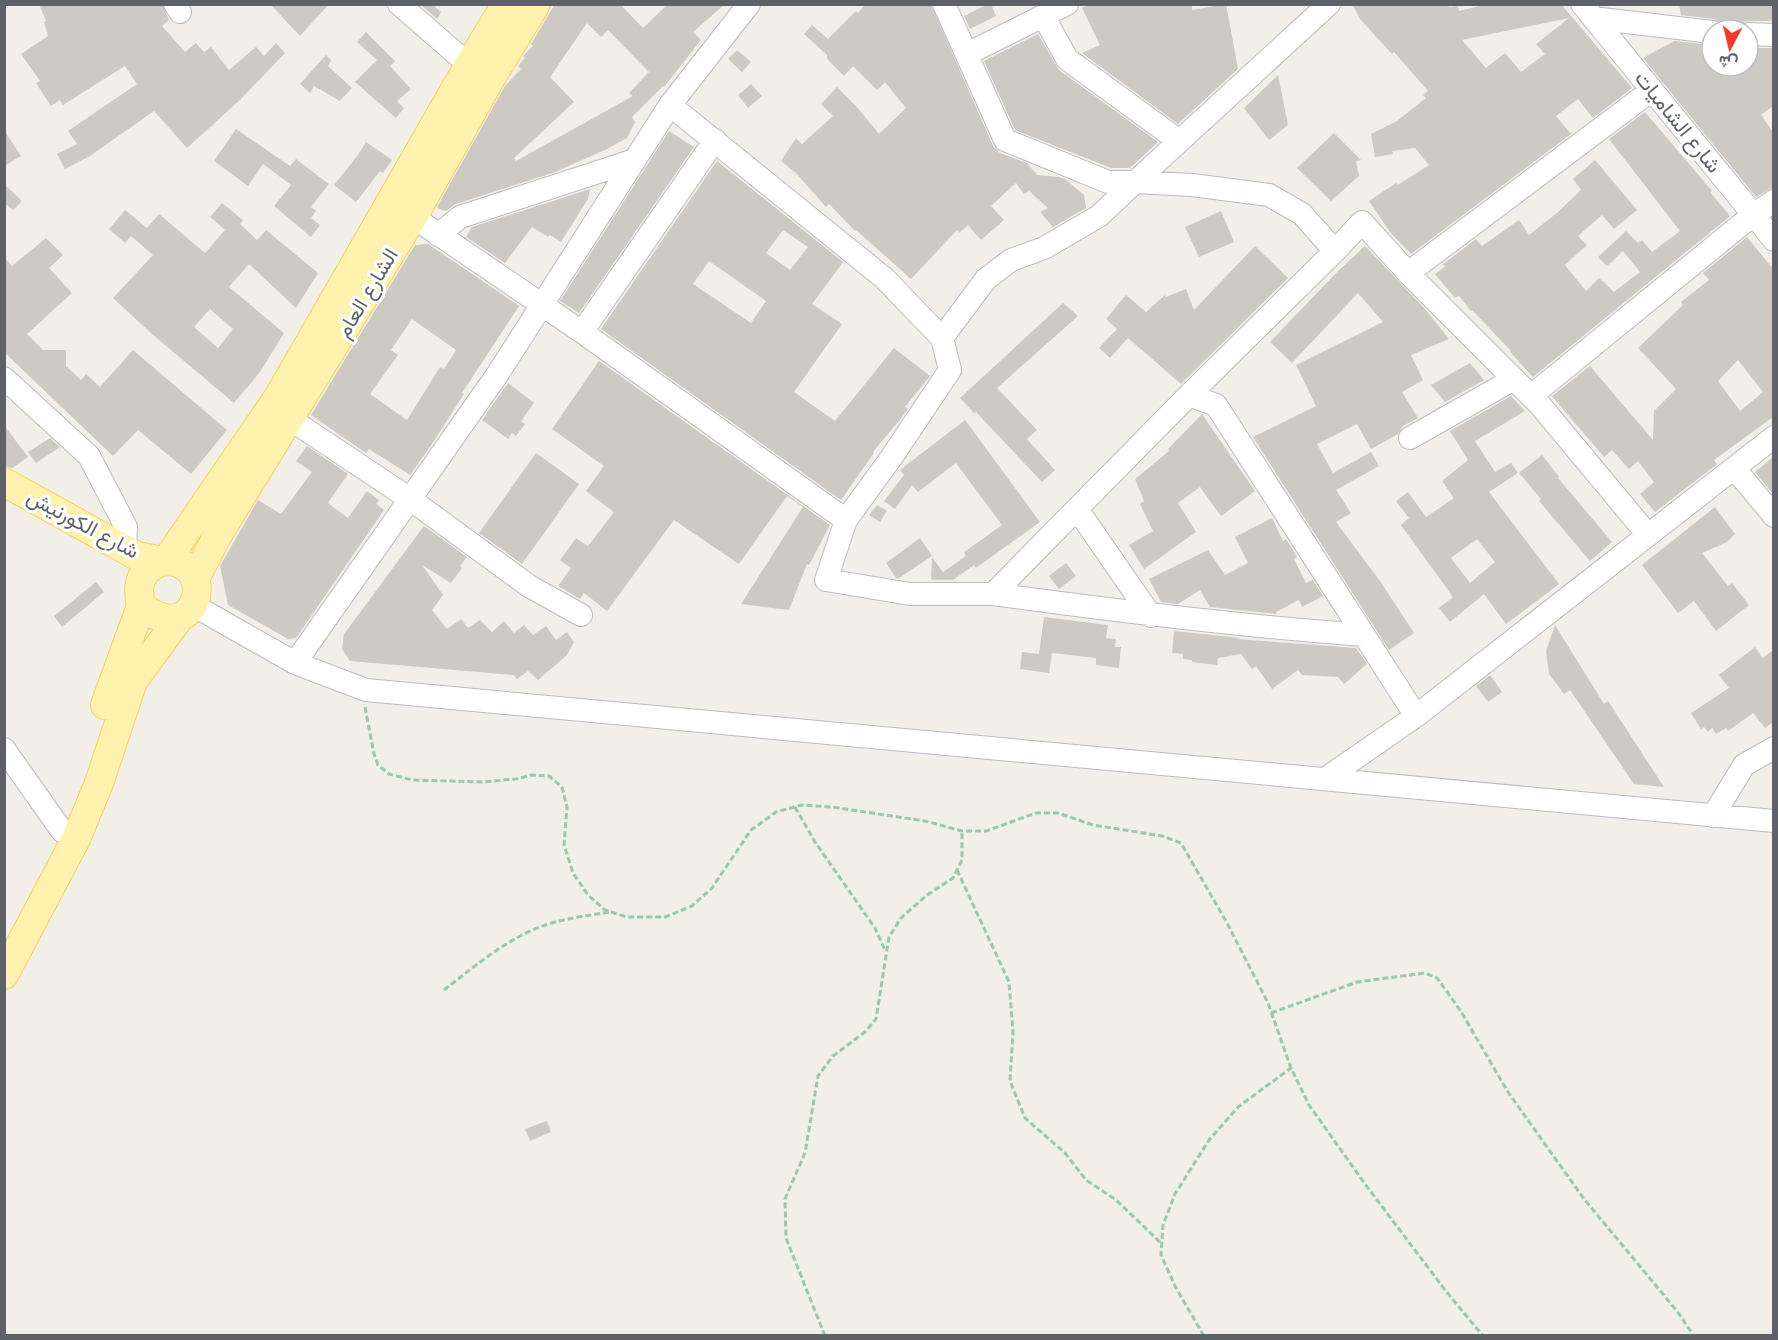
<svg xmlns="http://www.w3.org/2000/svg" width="1778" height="1340" viewBox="0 0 1778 1340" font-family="'Titillium Web',Vazirmatn,sans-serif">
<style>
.building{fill:#cdcac4;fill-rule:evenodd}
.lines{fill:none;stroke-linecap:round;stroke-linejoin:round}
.minor-casing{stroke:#b9bcc1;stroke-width:24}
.major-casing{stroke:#fccf55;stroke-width:30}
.path{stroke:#99c9a7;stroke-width:3;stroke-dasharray:6 3;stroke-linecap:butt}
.minor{stroke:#fff;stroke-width:22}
.major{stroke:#fff2ae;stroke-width:28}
.labels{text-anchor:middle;stroke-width:6;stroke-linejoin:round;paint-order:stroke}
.street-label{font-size:21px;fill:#5e6268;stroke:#fff}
</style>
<rect width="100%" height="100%" fill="#f1efe7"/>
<path class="building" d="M39,4H162L169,20L162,26L185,52L196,43L204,52L211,47L229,70L256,47L264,56L276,43L285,53L241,99L187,148L154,111L90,156L65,169L57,154L77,144L68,131L137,84L125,66L63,105L60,100L51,106L36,83L40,81L21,54L48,36L44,22L46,21Z
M270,4H329L300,36Z
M420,4H432L441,12L437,19Z
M555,4H620L643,28L668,4H725L693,32L701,40L664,87L663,86L632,117L635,122L627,138L607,149L555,172L456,204L446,211L439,209L437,207L505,86L521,69L518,66L525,58L523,56L533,46L531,44ZM587,23L601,37L608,30L649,72L629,93L633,96L516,161L514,158L574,102L550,77Z
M866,4H931L993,146L1000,153L1027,163L1037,175L1059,177L1065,179L1084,195L1086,208L1053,227L1040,212L1048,208L1029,191L1024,194L1016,183L991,206L1004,220L981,240L968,225L959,233L957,230L911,279L856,230L855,231L829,204L826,207L796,173L781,161L796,138L802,144L833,116L821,104L837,87L856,106L879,134L906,108L885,82L877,90L853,66L844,76L827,59V55L804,34L812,25L828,39L856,11L858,13Z
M988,4H991L996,16L970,29L964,16Z
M1090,4H1192V10L1226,4L1238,69L1178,124L1082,53L1100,45L1082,8Z
M1352,4H1448L1449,7L1458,6L1459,11L1488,4H1561L1632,88L1593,118L1578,99L1556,116L1571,134L1411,254L1390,232L1369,201L1396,183L1398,185L1429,165L1415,148L1392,151L1393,154L1375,157L1371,134L1397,121L1426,98L1423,95L1428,91L1394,52L1392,54L1360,19ZM1569,18L1536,44L1545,54L1521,72L1505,53L1486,68L1462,40Z
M1679,4H1773V21H1748L1741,22L1736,28L1724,27L1720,22L1714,19L1681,15Z
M366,32L395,61L390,66L411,89L397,101L404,108L396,118L355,82L377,60L357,42Z
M1038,34L1059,70L1158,142L1130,168H1111L1015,130L984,61Z
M1674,41L1712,45V66H1748V48H1773V106L1761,115L1773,132V187L1772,188L1756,197L1643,58Z
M737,50L751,62L742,72L728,59Z
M326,55L331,60L328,66L352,88L340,101L314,86L310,93L300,84Z
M1278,75L1288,125L1269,140L1244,108Z
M751,84L762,96L748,108L738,95Z
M1645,112L1712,191L1710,192L1730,216L1533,377L1510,352L1511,351L1472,310L1471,311L1459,296L1455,298L1435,274L1446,266L1442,265L1476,239L1482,246L1519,220L1529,235L1558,212L1581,190L1573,179L1595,160L1637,210L1614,229L1602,215L1578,236L1587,245L1565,265L1586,291L1599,278L1614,292L1640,272L1623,251L1607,266L1598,257L1626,231L1638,243L1642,240L1652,252L1680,231L1609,139Z
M236,129L290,166L296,159L329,184L311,207L316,211L311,218L320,225L311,237L274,206L291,185L263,164L248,186L214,161Z
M4,130L21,156L4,166Z
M669,131L694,147L579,313L560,301Z
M1334,133L1361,160L1356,161L1359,176L1331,201L1297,168Z
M366,142L392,160L383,173L380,171L356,202L334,185L358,155Z
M717,161L843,262L812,304L842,324L794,392L835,421L894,348L930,376L905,407L908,409L902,417L873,452L874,453L841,500L601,329ZM783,230L808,247L790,270L766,253ZM709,261L766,301L751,323L693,284Z
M4,184L22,201L13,210L4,203Z
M590,189L588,199L561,242L550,235L548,237L532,227L505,263L466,237L472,227Z
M222,203L243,220L240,224L257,240L266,230L318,273L296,308L249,264L229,287L284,333L260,372L234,403L152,334L113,298L153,255L131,236L125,243L109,229L125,210L147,228L159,214L205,253L225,230L210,217ZM210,309L233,329L218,348L194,327Z
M1221,211L1234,242L1199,257L1185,227Z
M1747,237L1773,269V417L1714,460L1717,464L1655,512L1640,494L1654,482L1638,461L1629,469L1612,450L1604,457L1552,396L1590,366L1653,440L1654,411L1676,389L1638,348L1683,305L1681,302L1709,280L1703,273ZM1738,360L1763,392L1740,411L1718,381Z
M46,238L63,255L49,268L72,293L27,334L43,350H66V366L81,380L86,374L100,387L133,350L227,430L191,474L138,430L113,456L4,352V257L12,266Z
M428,244L519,306L462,393L464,394L432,444L410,475L369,449L366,453L311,415L415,245ZM412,319L456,350L444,369L440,367L407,420L370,394L398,355L391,350Z
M1255,246L1288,278L1181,384L1128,338L1110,358L1099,348L1117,329L1106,319L1126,295L1146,312L1165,295L1166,297L1186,289L1194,310Z
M1365,246L1425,309L1449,339L1411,355L1423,380L1402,392L1418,418L1403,426L1398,434L1371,449L1357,424L1317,444L1333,473L1371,452L1379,466L1336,490L1351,513L1336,522L1380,581L1414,633L1389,650L1253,437L1316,406L1296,365L1383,322L1358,293L1292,363L1270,342L1338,271Z
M1063,303L1078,316L997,388L1037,430L1027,439L1055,470L1042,482L976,412L975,414L960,398Z
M599,361L830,525L809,565L807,564L789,610L741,604L803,507L787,496L739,564L674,520L607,611L584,593L580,599L558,586L571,568L560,560L576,538L588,546L614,512L586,491L604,466L552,429Z
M1470,363L1484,380L1445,402L1431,385Z
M508,383L534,403L521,421L525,424L516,436L512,433L508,439L482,420Z
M1511,396L1525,411L1475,441L1495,472L1511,463L1518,473L1489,492L1559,584L1506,624L1484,594L1450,622L1439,608L1453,597L1401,525L1409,518L1396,501L1408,492L1426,517L1454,498L1442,481L1468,460L1450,431ZM1477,539L1495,562L1470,583L1451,558Z
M1202,414L1255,491L1221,516L1200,487L1178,503L1196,532L1144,569L1129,545L1153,531L1140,504L1144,501L1135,479L1169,451L1168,449Z
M965,420L1040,522L976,568L974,565L953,580H931L932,557L943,572L966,556L964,552L1002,525L956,463L918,492L912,485L895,509L884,501L904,475L900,470Z
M4,425L28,457L12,468L4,466Z
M50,438L60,447L36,463L28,452Z
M307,446L348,474L328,503L348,518L367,491L379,500L376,504L384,510L296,638L288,639L228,605L220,566L258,500L281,514L312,472L296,461Z
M536,453L579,484L522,564L479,533Z
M1542,455L1559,477L1558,478L1612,542L1590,561L1539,501L1541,499L1519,473Z
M1773,457V494L1755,472Z
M877,505L887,511L880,522L869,515Z
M1715,507L1735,534L1727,542L1702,553L1728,586L1732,583L1749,605L1716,631L1694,601L1678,613L1642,565Z
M1272,518L1283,541L1286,539L1291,547L1297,557L1294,559L1306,583L1313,580L1323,596L1302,607L1299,600L1276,612L1277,614L1210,607L1200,590L1178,604L1161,602L1149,579L1208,550L1225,575L1248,563L1235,537Z
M424,526L467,557L460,566L462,568L451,583L422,565L443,595L432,610L447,629L461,619L468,628L480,620L492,632L504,621L514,633L524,625L533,635L546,626L556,640L567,632L574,642L567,655L538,680L528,671L517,679L514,675L350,661L342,649L344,634Z
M920,538L932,556L899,578H896L886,563Z
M1066,563L1076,576L1059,589L1049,576Z
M96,582L104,592L62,627L54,616Z
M1044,617L1108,625L1106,638L1116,639L1115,647H1121L1119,668L1096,665V658L1052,653L1049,673L1020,669L1022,652L1039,654Z
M1555,625L1604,704L1608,701L1664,787L1634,784L1570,690L1564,694L1549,674L1546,651Z
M1174,631L1240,638L1237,639L1356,648L1367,664L1344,684L1338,677L1302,675L1298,670L1272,689L1256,666L1252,669L1241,654L1218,658L1217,665L1192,662V660L1183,659V654L1172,653Z
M1755,647L1763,658L1773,650V722L1765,728L1753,713L1728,731L1726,728L1716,734L1712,728L1708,732L1704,727L1701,729L1691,713L1729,688L1719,675Z
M1490,675L1502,692L1488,702L1476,686Z
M547,1121L551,1132L530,1141L525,1129Z"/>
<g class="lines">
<g class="minor-casing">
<path id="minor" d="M175,4L180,12
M399,4L469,65
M944,4L1005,140L1108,182H1135L1329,4
M1582,4L1774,240
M1044,17L1067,59L1179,141
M1593,18L1712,32
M1748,34L1774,35
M967,54L1067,4
M670,105L884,278L942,338
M413,217L582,332L846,520
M438,235L460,217L635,160
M1408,273L1652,90
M582,332L715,140
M4,378L89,456L126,527L125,550
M1189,395L1335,251
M1531,396L1753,215L1774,201
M290,419L410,499L529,586L581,615
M1410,438L1514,379
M1734,468L1774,516
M1077,509L1151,616
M993,594C1117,611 1240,626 1364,635
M193,605L295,663L366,690L1774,821
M295,663L497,375L670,105L749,4
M1416,716L1216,405L1189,395L993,594H910L826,580L846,520L891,458L950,370L942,338L986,279L1011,260L1044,248L1099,216L1135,182L1192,185L1269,195L1302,214L1335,251L1362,222L1408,273L1540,405L1648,535
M4,749L62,831
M1325,779L1416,716L1774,437
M1713,816L1744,765L1774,748"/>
</g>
<g class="major-casing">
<path id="major" d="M4,482L137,556L163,561
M163,561C221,558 198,652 141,606C136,583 140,570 163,561Z
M166,561L279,396L469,65L506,4
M195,579L217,536L413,217L491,78L536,4
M105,705L141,606
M4,975L76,839L99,783L133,681L180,617"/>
</g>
<path class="path" d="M365,707L374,754L378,765L389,774L412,780L482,782L516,779L532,775L549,776L562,787L567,807L564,845L573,873L588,895L605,910L627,917H665L692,906L712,888L751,830L776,812L802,805L832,807L925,821L962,831H986L1036,813H1058L1093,825L1162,836L1181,843L1227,923L1268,1003L1291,1068L1309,1105L1365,1184L1445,1290L1483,1336
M795,807L815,842L875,928L885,950
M957,870L1009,982L1013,1032L1010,1081L1025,1118L1065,1153L1086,1180L1116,1200L1162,1244
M444,990C479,963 514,932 559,921C575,917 592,915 609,912
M1271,1013L1357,982L1425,973L1437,978L1460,1010L1508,1092L1584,1199L1677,1311L1694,1336
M825,1336L786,1238L785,1199L805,1153L818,1076L833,1056L865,1032L876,1019L889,937L901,918L927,895L953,878L962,860V831
M1154,1336H1160
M1204,1336L1176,1288L1161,1255L1163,1225L1175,1194L1209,1140L1238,1107L1291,1068"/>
<use href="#minor" class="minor"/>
<use href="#major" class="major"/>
</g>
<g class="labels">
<g class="street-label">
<text transform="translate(1678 122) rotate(51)" y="7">شارع الشاميات</text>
<text transform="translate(367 293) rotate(-59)" y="7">الشارع العام</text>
<text transform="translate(83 524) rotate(28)" y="7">شارع الكورنيش</text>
</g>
</g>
<rect width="1778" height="1340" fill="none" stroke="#5e6268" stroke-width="12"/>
<g transform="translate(1730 48) rotate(187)"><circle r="28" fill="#ffffff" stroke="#bfc0c3" stroke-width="1.5"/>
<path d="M0-4.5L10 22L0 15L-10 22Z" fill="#f73928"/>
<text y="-9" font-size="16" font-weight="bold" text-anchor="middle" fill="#5e6268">ش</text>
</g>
</svg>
